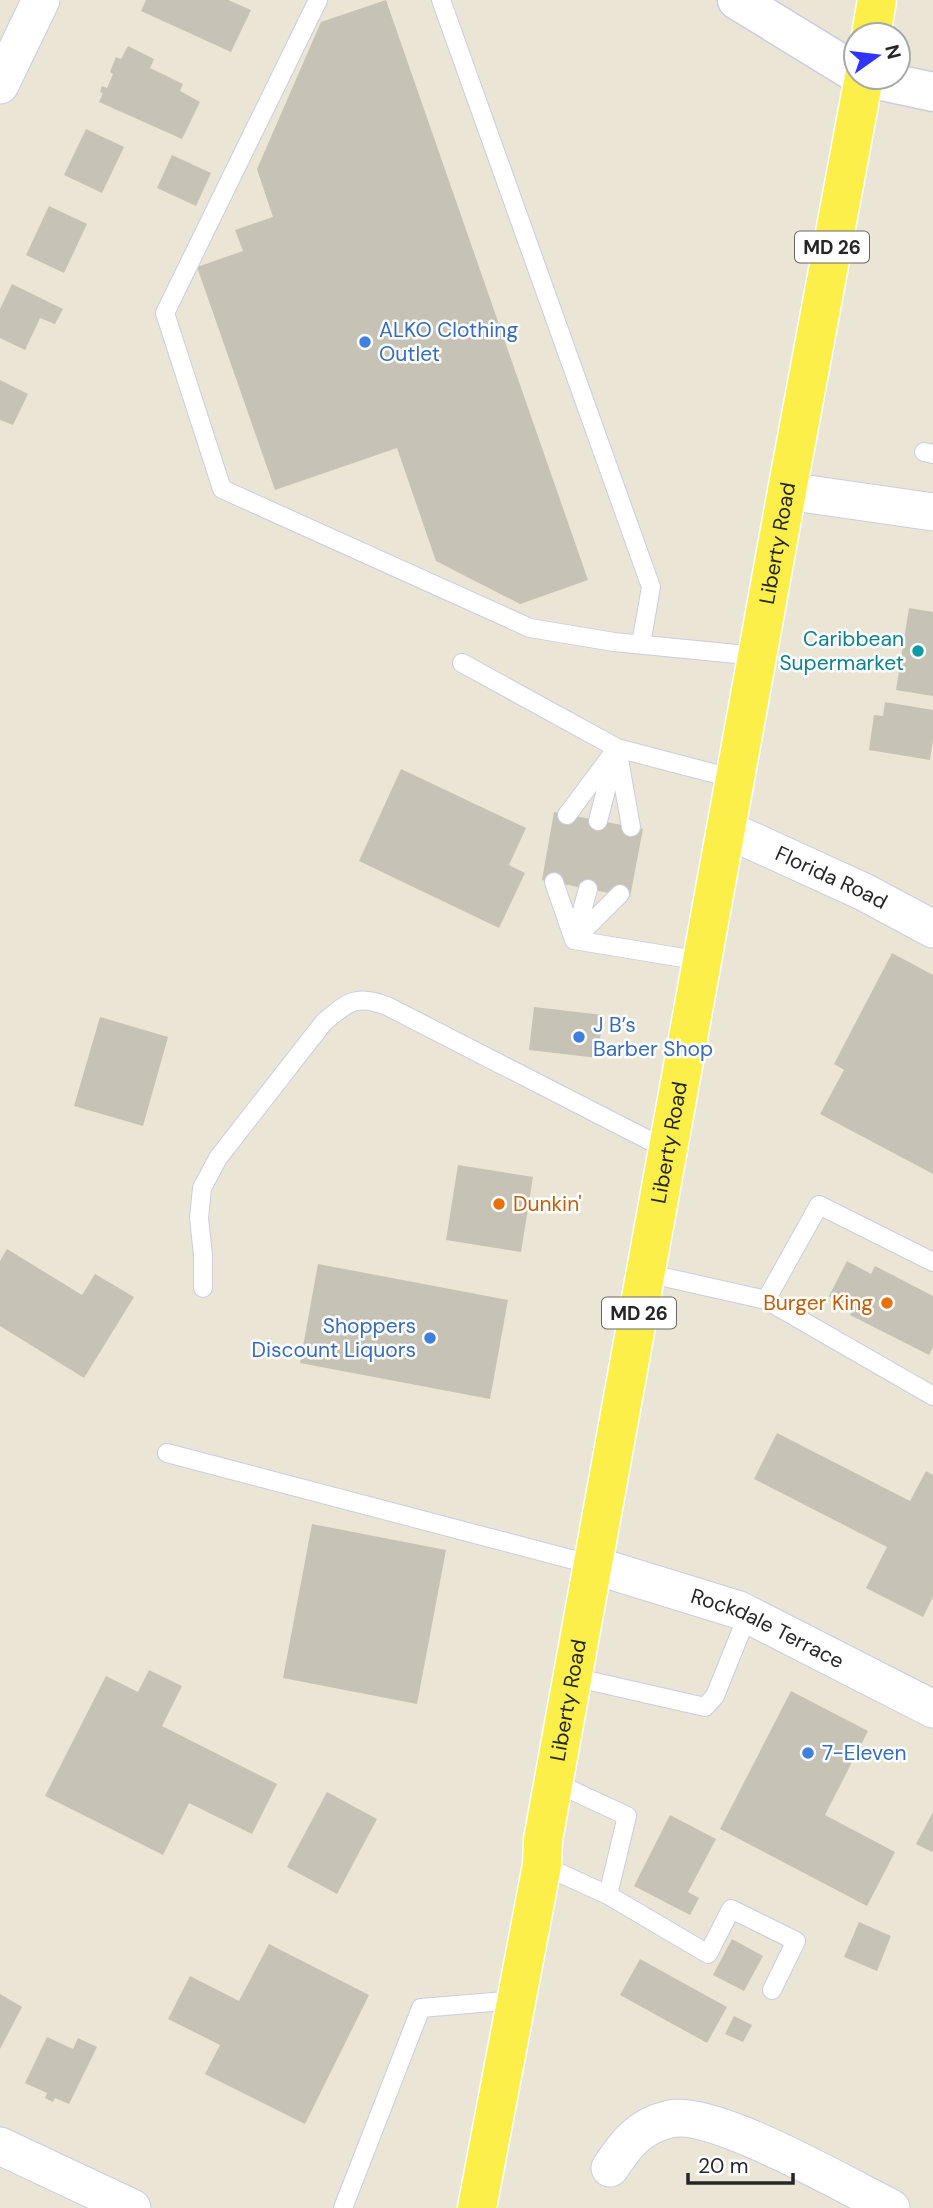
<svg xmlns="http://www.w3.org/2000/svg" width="933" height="2208" viewBox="0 0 933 2208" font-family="'DM Sans',sans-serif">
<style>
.building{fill:#c6c2b6}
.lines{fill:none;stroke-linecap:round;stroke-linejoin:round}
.service-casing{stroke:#cbcce2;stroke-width:20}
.minor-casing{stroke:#cbcce2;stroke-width:39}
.secondary-casing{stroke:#cbcce2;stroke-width:41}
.primary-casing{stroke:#fff;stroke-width:41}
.service{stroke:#fff;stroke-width:18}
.minor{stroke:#fff;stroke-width:37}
.secondary{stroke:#fff;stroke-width:38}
.primary{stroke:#fdef49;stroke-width:38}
.shop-dot{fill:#3f7fe0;stroke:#fff;stroke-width:2.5}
.culture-dot{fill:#0f9aa8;stroke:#fff;stroke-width:2.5}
.food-dot{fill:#e8710a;stroke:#fff;stroke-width:2.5}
.labels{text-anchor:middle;stroke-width:5;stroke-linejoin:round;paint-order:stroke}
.shield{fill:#fff;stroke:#676767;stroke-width:2}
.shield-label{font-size:19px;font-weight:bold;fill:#262626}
.shop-label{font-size:21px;fill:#366cbe;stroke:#fff;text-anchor:start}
.street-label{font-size:21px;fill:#262626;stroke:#fff}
.culture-label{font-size:21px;fill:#0d838f;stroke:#fff;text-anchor:end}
.food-label{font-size:21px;fill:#c56008;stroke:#fff;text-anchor:start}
</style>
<rect width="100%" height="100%" fill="#ebe5d6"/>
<path class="building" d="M146,0H228L251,10L231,52L141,11Z
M386,0L588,580L520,604L436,561L397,448L275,490L197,267L243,251L235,230L273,217L257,169L321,22Z
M128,46L154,59L150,68L183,84L180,91L200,102L182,139L99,102L103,93L100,92L102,86L107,88L113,74L110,72L116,57L121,59Z
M86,129L124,147L102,193L64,175Z
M172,155L211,173L196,206L157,188Z
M49,206L87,224L64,273L26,255Z
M12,284L63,309L55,324L40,318L25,350L0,338V309Z
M0,380L28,394L13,425L0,420Z
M909,608L933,612V696L896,690Z
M885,702L933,710V740L930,760L869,750L874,715L883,716Z
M401,769L526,828L509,865L525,873L499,928L359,861Z
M554,812L643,829L630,897L542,880Z
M892,953L933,975V1174L820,1114L844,1070L834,1064Z
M534,1007L603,1015L598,1058L529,1050Z
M100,1017L168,1037L143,1126L74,1106Z
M458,1165L533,1177L521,1252L446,1240Z
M7,1249L82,1295L95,1274L134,1297L84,1378L0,1326V1261Z
M847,1261L871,1274L875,1266L933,1296V1347L929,1355L850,1315L853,1309L829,1296Z
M318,1264L508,1300L490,1399L300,1363Z
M777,1433L910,1501L926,1471L933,1475V1597L923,1617L866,1588L887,1547L754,1479Z
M312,1524L446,1550L417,1704L283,1678Z
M149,1670L182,1686L162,1726L277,1784L252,1834L189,1803L163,1855L45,1796L106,1676L138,1692Z
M791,1691L868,1731L825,1815L895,1852L867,1906L720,1829Z
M327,1792L377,1819L337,1894L287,1867Z
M933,1812V1849L932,1852L916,1844Z
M670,1815L716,1839L688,1892L699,1898L690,1915L634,1886Z
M859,1922L891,1936L877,1971L844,1957Z
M732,1939L763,1956L744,1991L713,1975Z
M269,1944L369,1995L305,2124L205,2074L220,2045L168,2019L190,1976L239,2001Z
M640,1959L727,2007L707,2043L620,1995Z
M0,1994L22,2007L0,2049Z
M734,2016L752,2025L743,2042L725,2034Z
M47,2037L73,2049L78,2038L97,2047L69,2104L55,2098L53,2102L45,2098L47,2093L25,2083Z"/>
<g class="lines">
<g class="service-casing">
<path id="service" d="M318,0L165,313L222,489L530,628L614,642L757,656
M441,0L651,587L641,644
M924,452L933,454
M462,663L617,748
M567,815L617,748L598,821
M631,827L617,748L735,779
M554,882L574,940L702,961
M588,889L574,940L620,894
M646,1273L766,1300L933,1396
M203,1288V1255L199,1218L202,1188L218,1158L324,1022C348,1002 356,994 387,1006L668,1150
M766,1300L819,1205L933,1262
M167,1453L593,1565
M573,1677L705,1707L715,1696L748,1614
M554,1782L627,1816L608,1895
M542,1865L608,1895L708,1954L731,1909L796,1941L772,1990
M343,2208L421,2008L515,2000"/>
</g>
<g class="minor-casing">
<g id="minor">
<path d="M0,85L41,0"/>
<path d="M787,491L933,512"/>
<path id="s1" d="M726,829L864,892L933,929"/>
<path id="s2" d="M593,1565L739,1610L933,1709"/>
<path d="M0,2146L132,2208"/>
<path d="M610,2168C626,2144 639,2126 670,2119C714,2109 846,2186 891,2208"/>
</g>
</g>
<g class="secondary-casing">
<path id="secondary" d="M737,0L856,73
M863,77L933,92"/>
</g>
<g class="primary-casing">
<g id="primary">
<path d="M871,35L877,0"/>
<path id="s3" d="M477,2208L542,1865L543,1840L787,491L864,77"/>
</g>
</g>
<use href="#service" class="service"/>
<use href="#minor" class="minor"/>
<use href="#secondary" class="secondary"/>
<use href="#primary" class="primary"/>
</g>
<g class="shop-dot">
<circle cx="365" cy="342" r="7"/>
<circle cx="579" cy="1037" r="7"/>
<circle cx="430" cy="1338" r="7"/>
<circle cx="808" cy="1753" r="7"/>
</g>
<circle class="culture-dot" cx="918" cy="651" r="7"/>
<g class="food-dot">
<circle cx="499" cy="1204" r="7"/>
<circle cx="887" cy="1303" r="7"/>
</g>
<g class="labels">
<g class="shield">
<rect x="795" y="231.5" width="74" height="31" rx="5"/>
<rect x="602" y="1297.5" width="74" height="31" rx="5"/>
</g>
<g class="shield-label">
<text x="832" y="254">MD 26</text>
<text x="639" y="1320">MD 26</text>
</g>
<g class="shop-label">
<text x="379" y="337">ALKO Clothing<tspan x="379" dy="24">Outlet</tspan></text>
<text x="593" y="1032">J B’s<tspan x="593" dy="24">Barber Shop</tspan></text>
<text x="416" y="1333" text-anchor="end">Shoppers<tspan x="416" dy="24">Discount Liquors</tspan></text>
<text x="822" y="1760">7-Eleven</text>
</g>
<g class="street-label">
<text dy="7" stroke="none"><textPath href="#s3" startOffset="1692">Liberty Road</textPath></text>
<text dy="7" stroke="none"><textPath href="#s1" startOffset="116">Florida Road</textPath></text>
<text dy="7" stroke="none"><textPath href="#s3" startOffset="1083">Liberty Road</textPath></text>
<text dy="7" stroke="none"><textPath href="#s2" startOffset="186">Rockdale Terrace</textPath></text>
<text dy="7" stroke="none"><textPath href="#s3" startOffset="516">Liberty Road</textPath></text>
</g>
<g class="culture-label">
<text x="904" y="646">Caribbean<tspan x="904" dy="24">Supermarket</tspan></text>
</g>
<g class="food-label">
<text x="513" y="1211">Dunkin'</text>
<text x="873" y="1310" text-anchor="end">Burger King</text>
</g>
</g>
<g transform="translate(877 56) rotate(76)"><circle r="33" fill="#ffffff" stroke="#a8a8a8" stroke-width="2"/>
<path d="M0-5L12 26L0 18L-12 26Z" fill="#2f35ff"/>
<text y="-10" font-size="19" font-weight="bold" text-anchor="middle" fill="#262626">N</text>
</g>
<path d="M688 2173v10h105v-10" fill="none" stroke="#262626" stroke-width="3.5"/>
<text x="698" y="2173" font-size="21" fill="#262626" stroke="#ffffff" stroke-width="5" paint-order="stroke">20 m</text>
</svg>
